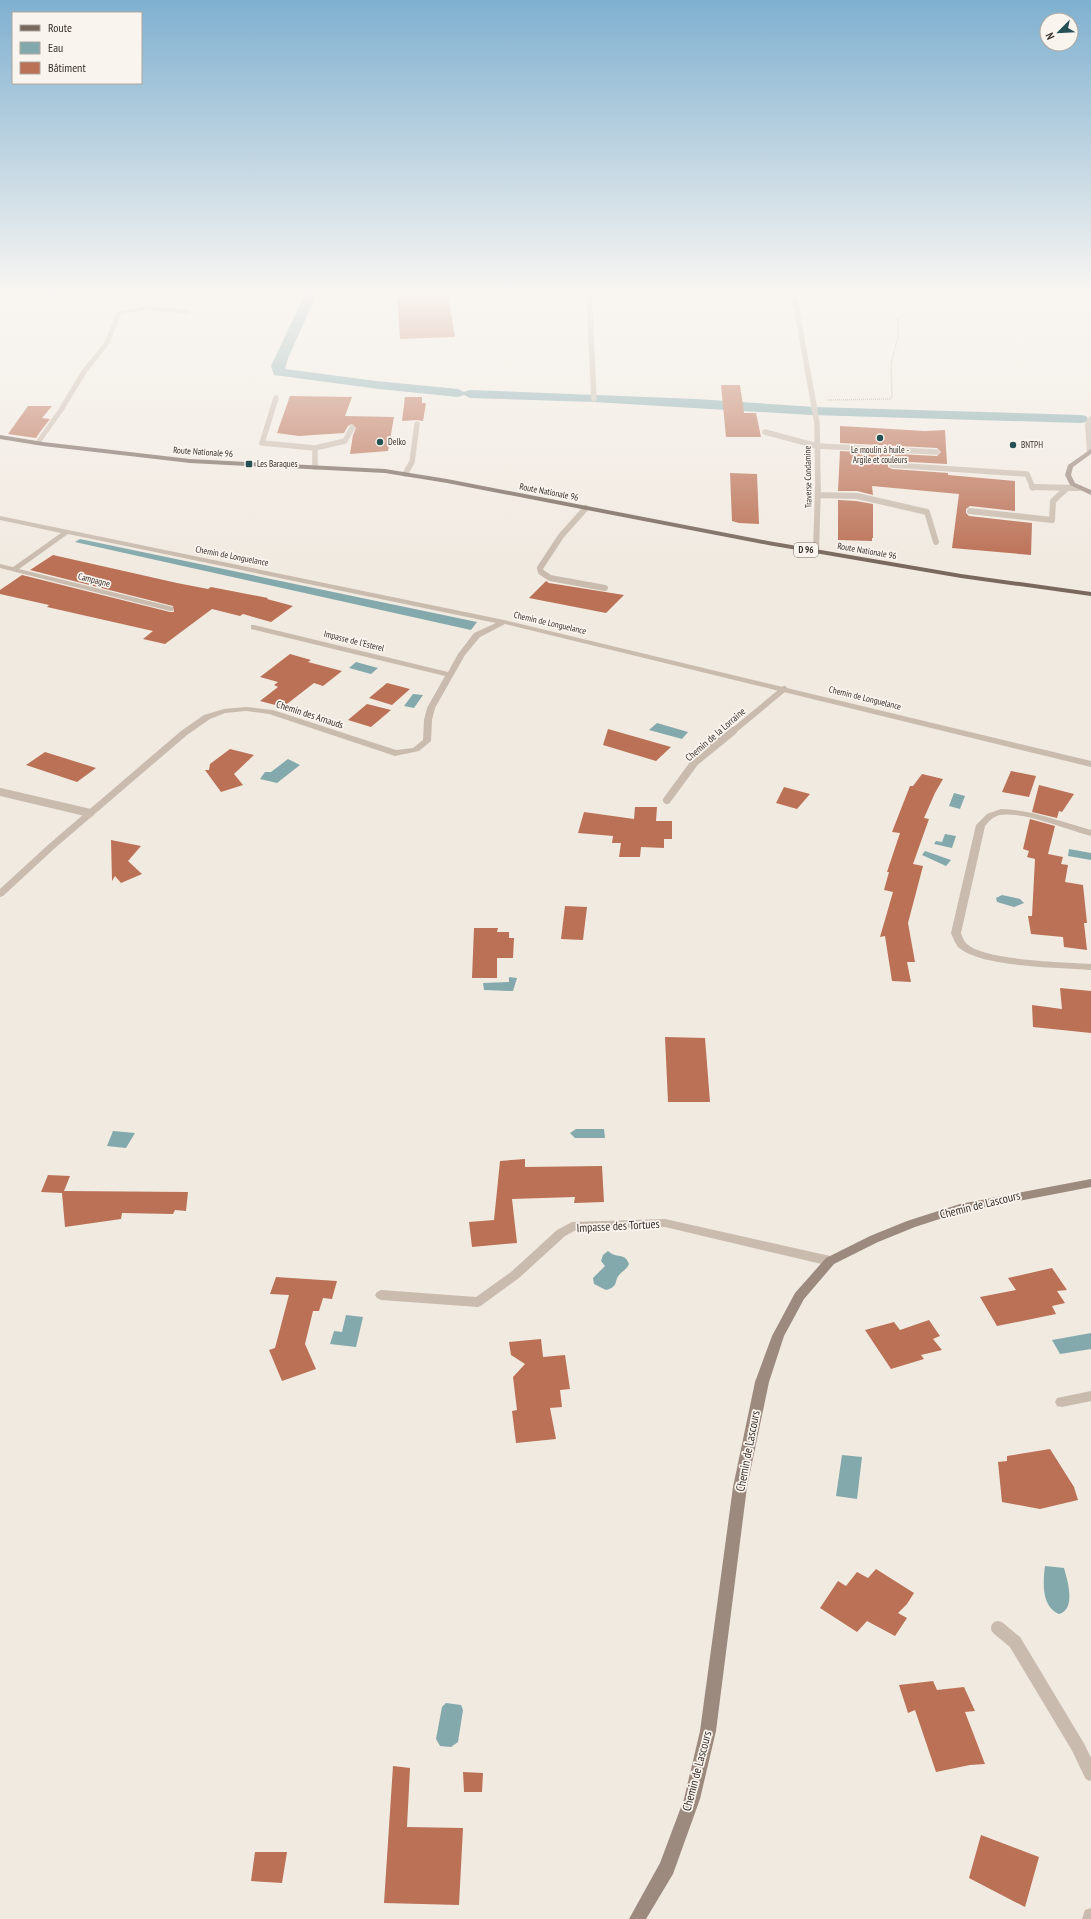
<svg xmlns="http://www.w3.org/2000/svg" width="1091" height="1919" viewBox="0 0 1091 1919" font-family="'PT Sans Narrow',sans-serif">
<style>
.water{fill:#83a9ac}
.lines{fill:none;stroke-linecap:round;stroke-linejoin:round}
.canal{fill:#83a9ac;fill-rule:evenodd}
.building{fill:#bb7156}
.path{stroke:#b4a598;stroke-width:1.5;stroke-dasharray:1 1;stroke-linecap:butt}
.lane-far3{stroke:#c9bbae;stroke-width:5.5}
.lane-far2{stroke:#c9bbae;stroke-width:6}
.lane-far1{stroke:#c9bbae;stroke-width:8}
.lane{stroke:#c9bbae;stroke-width:14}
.street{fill:#c9bbae;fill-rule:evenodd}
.secondary{fill:#9c8a7f;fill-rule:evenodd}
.primary{fill:#78685e;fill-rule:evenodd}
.poi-dot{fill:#255156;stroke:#f9f4ed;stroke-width:1.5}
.labels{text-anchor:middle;stroke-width:3.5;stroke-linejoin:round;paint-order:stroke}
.far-poi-label{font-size:9px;fill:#38302b;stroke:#f9f4ed;text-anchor:start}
.far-street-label{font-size:9px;fill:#38302b;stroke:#f9f4ed}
.shield{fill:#f9f4ed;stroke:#726b65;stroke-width:1}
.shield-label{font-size:9px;font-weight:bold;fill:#38302b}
.street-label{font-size:10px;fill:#38302b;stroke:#f9f4ed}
.near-street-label{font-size:12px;fill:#38302b;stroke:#f9f4ed}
</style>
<rect width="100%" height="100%" fill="#f1eae1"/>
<path class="water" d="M45,294H67L48,297L0,299V297Z
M80,539L477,622L471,630L75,542Z
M356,662L378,668L371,674L349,668Z
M413,694L423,695L414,708L404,706Z
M657,723L688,732L682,739L649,730Z
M288,759L300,765L277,783L260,779L265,772H271Z
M954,793L965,796L960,809L949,806Z
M945,834L956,836L952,848L934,844L936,841L942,842Z
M1069,849L1091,853V860L1068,856Z
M925,851L951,860L946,866L922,855Z
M1002,895L1020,899L1024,903L1014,907L997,902L996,898Z
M509,977L517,978L513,991L484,990L483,983L509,982Z
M576,1129H604L605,1138H575L570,1133Z
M113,1131L135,1133L126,1148L107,1146Z
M608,1251C616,1259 625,1252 629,1264C627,1269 624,1270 620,1274C613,1281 620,1286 606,1290L594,1284L593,1278L605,1266L601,1261L603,1255Z
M346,1315L363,1317L356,1347L330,1344L334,1331L342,1332Z
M1091,1333V1349L1060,1354L1052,1340Z
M842,1455L862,1457L857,1499L836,1496Z
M1045,1566L1064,1568C1068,1582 1076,1609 1059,1614C1041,1607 1043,1581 1045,1566Z
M446,1703L461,1705L463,1710L458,1742L451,1747L440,1746L436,1739L442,1707Z"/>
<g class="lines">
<path class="canal" d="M305,294H317L288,358L285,369L376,381L458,389L464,392L470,390L696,399L814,407L1081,415L1086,416L1088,419L1086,422L1081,423L811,415L594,402L470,398L464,395L458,397L379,389L274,375L271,366Z"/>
</g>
<path class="building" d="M448,294L455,337L400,339L397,295Z
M721,385H740L744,413H756L761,437H726Z
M290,396L352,397L345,416L394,417L388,451L350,454L353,435L356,428L352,424L348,426L344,433L299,436L277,433Z
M405,397H422V403H426L423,421L417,420L402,421Z
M28,406H52L42,418L50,419L40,432L36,438L8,434Z
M840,426L925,431L945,430L947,464L892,461L888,463V467L892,469L948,473V475L1015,481V511L970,506L966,509V513L969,516L1032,523L1031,555L952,548L959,494L872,486L873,495L857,491H838L840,451L937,456L941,452L937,448L840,443Z
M730,473L757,474L759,524L739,523L732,521Z
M838,500L856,501L873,504V538H872V541L838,540Z
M53,555L177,583L208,589L211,587L268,598L267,599L293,606L271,622L243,614L240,616L212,609L165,644L143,639L153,631L47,607L49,605L0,594V590L22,575L170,612H174L173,606L30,570Z
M546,581L549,583L624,595L606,613L529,598Z
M290,654L311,660L308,662L342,671L323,686L314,683L283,707L260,701L278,687L274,685L278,682L260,677Z
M387,683L410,689L392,705L369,698Z
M367,704L391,710L371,727L348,720Z
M608,729L671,747L656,761L603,745Z
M230,749L254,755L234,774L243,785L221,792L205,770H209L210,764Z
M45,752L96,768L77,782L26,765Z
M1011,771L1036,776L1029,797L1002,792Z
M922,774L943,779L935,793L924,818L929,819L913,864L923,866L908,923L915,962H907L911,982L892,981L885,936L880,937L893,892L884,890L889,872H887L900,833L892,832L910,786H913Z
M1039,785L1074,794L1062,812L1059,811L1057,818L1032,812Z
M784,787L810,794L797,809L776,803Z
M635,807H657L656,821H672V839H664V848L641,847L640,857H619L621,843H612L613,836L578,833L584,812L634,819Z
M1030,819L1055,826L1048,854L1063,857L1061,864L1068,865L1065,882L1083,885L1087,923H1084L1087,950L1064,947L1063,937L1031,934L1028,916H1032L1035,859L1027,857L1029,851L1023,849Z
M111,840L141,846L128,861L142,874L121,883L115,876L112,881Z
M565,906L587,907L583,940L561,939Z
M474,928H498L497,932H509V938H514L513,958H497V978H472Z
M1060,988L1091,991V1033L1033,1027L1032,1005L1062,1009Z
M665,1037L705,1038L710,1102H668Z
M525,1159V1167L602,1166L604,1202L574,1203L575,1197L512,1199L517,1243L472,1247L469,1222L494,1220L500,1161Z
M48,1175L70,1176L64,1191L188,1192L186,1211L175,1210L173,1214L122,1213L121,1219L65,1227L62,1193L41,1192Z
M1052,1268L1067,1290L1057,1291L1065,1303L1052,1306L1056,1314L997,1326L980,1297L1016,1290L1008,1278Z
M276,1277L337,1281L332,1299L323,1298L319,1311H313L305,1344L316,1369L282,1381L269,1350L275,1348L289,1295L270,1294Z
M929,1320L940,1336L933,1339L942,1350L921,1355L924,1359L891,1369L865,1330L894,1322L900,1330Z
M541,1339L543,1357L565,1355L570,1389L560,1390L562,1407L550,1408L556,1439L516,1443L512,1411L517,1410L513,1377L525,1364L511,1355L509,1342Z
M1050,1449L1074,1487L1078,1500L1040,1509L1002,1502L998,1462L1007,1461V1456Z
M876,1569L914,1593L907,1604L898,1613L907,1618L895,1636L867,1621L857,1632L820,1608L838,1581L846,1586L857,1572L868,1578Z
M933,1681L937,1690L964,1687L975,1711L965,1712L985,1764L970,1765L936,1772L915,1710L908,1713L899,1685Z
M393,1766L410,1768L407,1827L463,1828L459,1905L384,1903Z
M463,1772L483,1773L482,1792H464Z
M981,1835L1039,1857L1025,1907L969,1878Z
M255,1852H287L282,1883L251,1881Z"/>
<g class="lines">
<path class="path" d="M827,400L890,399L892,396L891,363L898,337V318L905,314"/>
<path class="lane-far3" d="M589,294L594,399
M794,294L817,423L818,488
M276,398L262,443L315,448
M765,432L817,446L937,452
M892,465L1027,474L1033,488
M315,467V448L345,441L352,428
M405,474L412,462L417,424"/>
<path class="lane-far2" d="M1032,487L1079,488
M818,495L857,496L927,512L936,542
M586,508L561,536L540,568L541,572L550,578L605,588
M970,511L1052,520L1053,501L1067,488
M816,552L818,487
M732,732L784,689"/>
<path class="lane-far1" d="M0,792L90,813
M667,800L695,762L733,731"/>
<path class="lane" d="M998,1628L1015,1642L1078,1747L1091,1774"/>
<path class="street" d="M147,306L188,310L191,312L188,314L147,310L121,314L110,343L87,372L64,410L39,445H35L34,444L58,410L82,370L104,343L117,312Z
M1091,416V454H1090L1087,452L1085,424L1089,417Z
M0,516L504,620L1091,761V767L505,624L480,637L465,655L435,708L432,720L431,741L419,751L395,756L269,714L246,711L225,713L210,719L187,735L55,848L3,896L0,897V889L49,844L181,731L204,715L224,709L246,707L273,710L396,750L413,748L423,740L424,720L427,708L445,676L251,629V625H254L448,672L458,654L474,633L496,623L68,534L19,569L173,607V611H170L0,568V564L13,567L61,533L0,520Z
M1001,809C1032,810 1062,822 1091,830V836C1067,830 1024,811 1000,815C994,816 989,821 985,826L961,933C962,936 963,939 965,942C980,961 1065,962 1091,964V970C1059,967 982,968 958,947C955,943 953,938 951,933L976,825L987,814Z
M665,1219L830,1256L834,1258L836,1261L834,1264L830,1266L665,1227L578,1229L565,1236L519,1278L482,1305L478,1307L381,1300L377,1298L375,1295L377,1292L381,1290L476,1297L511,1272L557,1230L572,1222Z
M1091,1391V1401L1062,1407L1057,1406L1055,1402L1057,1398L1062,1397Z
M1091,1908V1919H1082L1085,1910Z"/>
<path class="secondary" d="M1091,449V454L1073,467L1071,475L1075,483L1091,490V495L1070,485L1065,475L1068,465Z
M1091,1179V1187L961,1212L915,1227L878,1242L834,1264L804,1299L784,1336L769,1382L747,1487L716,1731L700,1799L673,1874L646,1919H629L660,1863L684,1799L700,1731L733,1487L755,1382L772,1336L795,1293L826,1258L870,1236L907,1221L960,1204Z"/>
<path class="primary" d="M0,435L43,442L190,459L385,469L447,479L768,541L961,574L1091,592V596L961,578L768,545L447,483L385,473L190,463L43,446L0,439Z"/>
</g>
<linearGradient id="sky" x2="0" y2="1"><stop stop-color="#7fb0d0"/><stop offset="0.52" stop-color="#f9f6f2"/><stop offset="1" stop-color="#f9f6f2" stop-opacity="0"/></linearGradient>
<rect width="1091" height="562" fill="url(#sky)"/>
<g class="poi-dot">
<circle cx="880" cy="438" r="4"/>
<circle cx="380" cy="442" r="4"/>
<circle cx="1013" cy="445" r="4"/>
<rect x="245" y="460" width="8" height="8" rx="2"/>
</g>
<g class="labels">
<g class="far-poi-label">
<text x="388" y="445">Delko</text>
<text x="1021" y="448">BNTPH</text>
<text x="880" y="453" text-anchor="middle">Le moulin à huile -<tspan x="880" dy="10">Argile et couleurs</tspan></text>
<text x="257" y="467">Les Baraques</text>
</g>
<g class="far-street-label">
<text transform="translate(203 452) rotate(4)" y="3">Route Nationale 96</text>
<text transform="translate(808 477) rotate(-91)" y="3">Traverse Condamine</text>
<text transform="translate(549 492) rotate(11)" y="3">Route Nationale 96</text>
<text transform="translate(867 551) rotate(10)" y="3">Route Nationale 96</text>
<text transform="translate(232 556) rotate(11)" y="3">Chemin de Longuelance</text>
<text transform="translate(94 580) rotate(14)" y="3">Campagne</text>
<text transform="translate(550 623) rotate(13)" y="3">Chemin de Longuelance</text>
<text transform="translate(354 641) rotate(14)" y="3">Impasse de l'Esterel</text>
<text transform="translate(865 698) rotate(14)" y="3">Chemin de Longuelance</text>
</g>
<rect class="shield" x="794" y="543" width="24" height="14" rx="3"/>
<g class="shield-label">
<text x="806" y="553">D 96</text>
</g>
<g class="street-label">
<text transform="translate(310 714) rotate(18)" y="4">Chemin des Arnauds</text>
<text transform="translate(715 734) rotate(-41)" y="4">Chemin de la Lorraine</text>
</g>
<g class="near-street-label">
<text transform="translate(980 1205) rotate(-14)" y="4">Chemin de Lascours</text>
<text transform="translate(618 1226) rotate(-3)" y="4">Impasse des Tortues</text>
<text transform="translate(748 1451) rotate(-79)" y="4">Chemin de Lascours</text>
<text transform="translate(697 1771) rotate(-75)" y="4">Chemin de Lascours</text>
</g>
</g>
<rect x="12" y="12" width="130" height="72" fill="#f9f4ed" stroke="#aca69f"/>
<rect x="20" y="25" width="20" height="6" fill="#78685e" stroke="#aca69f"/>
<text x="48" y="32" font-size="12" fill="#38302b">Route</text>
<rect x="20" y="42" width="20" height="12" fill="#83a9ac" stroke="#aca69f"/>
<text x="48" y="52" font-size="12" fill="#38302b">Eau</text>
<rect x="20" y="62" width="20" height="12" fill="#bb7156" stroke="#aca69f"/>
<text x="48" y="72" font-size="12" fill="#38302b">Bâtiment</text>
<g transform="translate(1059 32) rotate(246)"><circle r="19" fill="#f9f4ed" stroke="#aca69f"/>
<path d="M0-3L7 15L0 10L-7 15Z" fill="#255156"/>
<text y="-6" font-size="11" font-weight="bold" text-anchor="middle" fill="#38302b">N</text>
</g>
</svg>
